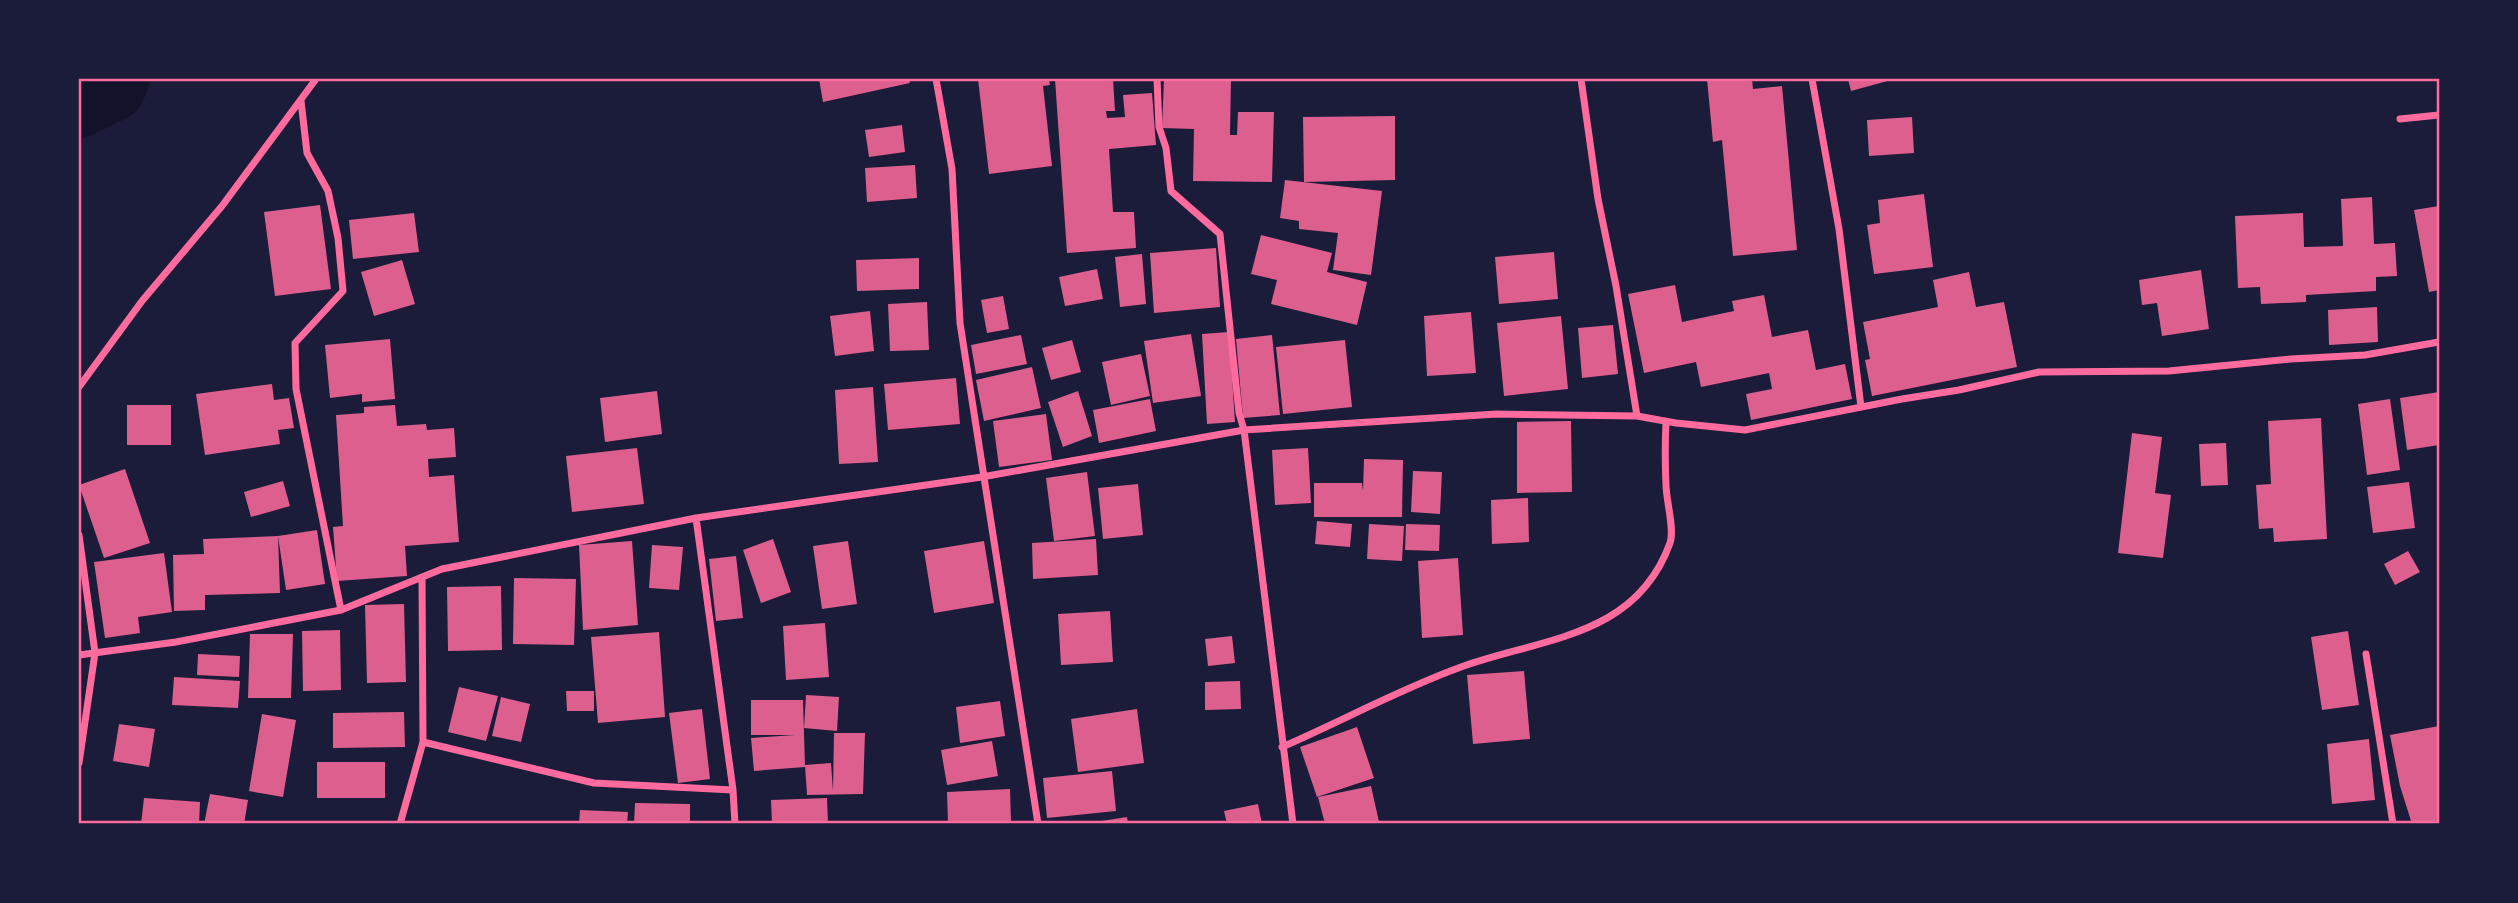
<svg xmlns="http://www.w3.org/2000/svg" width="2518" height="903" viewBox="0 0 2518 903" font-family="'DM Sans',sans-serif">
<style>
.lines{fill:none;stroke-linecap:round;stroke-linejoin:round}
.river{stroke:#12122b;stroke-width:56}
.building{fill:#dd5f8e}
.minor{stroke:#ff6b9d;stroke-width:7}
.neatline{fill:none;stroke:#ff6b9d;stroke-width:2.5}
</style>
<rect width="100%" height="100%" fill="#1b1b3a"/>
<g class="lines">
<path class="river" d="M79,110L116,92L122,79"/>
</g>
<path class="building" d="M819,79H909L910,83L823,102Z
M978,79H1049L1050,85L1043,86L1052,166L989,174Z
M1055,79H1113L1115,111H1106L1107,118L1125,117L1123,95L1152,93L1156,145L1109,149L1113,212H1134L1136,248L1067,253Z
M1164,79H1231L1230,135H1237L1238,112H1274L1272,182L1193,181L1194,129L1162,128Z
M1707,79H1752L1753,89L1782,86L1797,250L1733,256L1722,140L1713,142Z
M1848,79H1891V80L1851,91Z
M1395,116V180L1304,182L1303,117Z
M1912,117L1914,153L1869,156L1867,120Z
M902,125L905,152L869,157L865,130Z
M915,165L917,198L867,202L865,168Z
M1285,180L1382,191L1371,275L1333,270L1338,233L1299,229V221L1280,218Z
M1924,194L1933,267L1874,274L1867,225L1880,223L1878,200Z
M2372,197L2374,244L2395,243L2397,276L2376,277V291L2306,295V302L2261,304L2260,287L2238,288L2235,216L2303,213L2304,247L2343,246L2341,199Z
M320,205L331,289L275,296L264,212Z
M2439,206V290L2429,292L2414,210Z
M414,213L419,252L353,259L349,220Z
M1261,235L1332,253L1327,272L1367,282L1357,325L1271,304L1277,280L1251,274Z
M1216,248L1220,307L1154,313L1150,253Z
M1554,252L1558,299L1499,304L1495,257Z
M1142,254L1146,304L1120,307L1115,257Z
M919,258V289L857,291L856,260Z
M402,260L415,304L374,316L361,272Z
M1097,269L1103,299L1065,306L1059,277Z
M2201,270L2209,329L2162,336L2157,303L2142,305L2139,280Z
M1969,272L1976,307L2004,302L2017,367L1872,396L1865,360L1870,359L1863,322L1938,307L1933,280Z
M1675,285L1682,322L1734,311L1732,301L1764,295L1772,337L1808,330L1816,370L1845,364L1852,399L1751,420L1746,394L1772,389L1769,373L1701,387L1696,362L1644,373L1628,294Z
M1003,296L1009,329L987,333L981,300Z
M927,302L929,350L890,351L888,304Z
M2377,307L2378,342L2329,345L2328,310Z
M870,311L874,351L835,356L830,316Z
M1471,312L1476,373L1427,376L1424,316Z
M1561,316L1568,389L1504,396L1497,323Z
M1613,325L1618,374L1582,378L1578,328Z
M1229,332L1235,422L1207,424L1202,334Z
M1191,334L1201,396L1153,403L1144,341Z
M1021,335L1027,364L976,374L971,345Z
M1272,335L1280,415L1243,418L1236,339Z
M390,339L395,399L362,402V394L330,398L325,345Z
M1072,340L1081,372L1051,380L1042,348Z
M1345,340L1352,407L1283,414L1276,347Z
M1141,354L1150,396L1111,405L1102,362Z
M1032,367L1041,408L984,421L976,380Z
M956,378L960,424L888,430L884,384Z
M272,384L274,400L289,398L294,428L278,430L280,444L205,455L196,394Z
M873,387L878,462L839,464L835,390Z
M657,391L662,434L605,442L600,398Z
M1078,391L1092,436L1063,447L1048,402Z
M2439,392V445L2407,450L2400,398Z
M1150,399L1156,431L1099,443L1093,410Z
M2390,399L2400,470L2367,475L2358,404Z
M127,405H171V445H127Z
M395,405L397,426L426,424L427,430L454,428L456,457L428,459L429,477L454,475L459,542L405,546L407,576L337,581L333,527L343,526L336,415L364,413V407Z
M1046,414L1052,460L999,467L993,421Z
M2321,418L2327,539L2274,542L2273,528L2259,529L2256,485L2271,484L2268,421Z
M1571,421L1572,492L1517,493V422Z
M2132,433L2162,437L2155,493L2171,495L2163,558L2118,553Z
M2226,443L2228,485L2201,486L2199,444Z
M637,448L644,504L572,512L566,456Z
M1308,448L1311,503L1275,505L1272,450Z
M1364,459L1403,460L1402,517H1314V483H1362L1363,491Z
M125,469L150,543L104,558L79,485Z
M1413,471L1442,472L1440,514L1411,512Z
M1087,472L1095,536L1054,541L1046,478Z
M283,481L290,506L251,517L244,492Z
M2409,482L2415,528L2373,533L2367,487Z
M1138,484L1143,535L1103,539L1098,488Z
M1528,498L1529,542L1492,544L1491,500Z
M1317,521L1352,524L1350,547L1315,544Z
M1369,524L1404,526L1402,561L1367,559Z
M1406,524L1440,525L1439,551L1405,550Z
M317,530L325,584L286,590L278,536L280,593L205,595V610L174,611L173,555L204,554L203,539L278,536Z
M773,539L791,592L761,603L743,550Z
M1096,539L1098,575L1033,579L1032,543Z
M632,541L638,625L583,630L579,545Z
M848,541L857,604L822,609L813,546Z
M984,541L994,603L934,613L924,551Z
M652,545L683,547L679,590L649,588Z
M2408,551L2420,572L2395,585L2384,564Z
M164,553L172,612L138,617L140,633L105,638L94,562Z
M736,556L743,618L716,621L709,559Z
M1458,558L1463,635L1422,638L1418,561Z
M514,578L576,579L574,645L513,644Z
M501,586L502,650L448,651L447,587Z
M404,604L406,682L367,683L365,605Z
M1110,611L1113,662L1061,665L1058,614Z
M825,623L829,677L786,680L783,626Z
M340,630L341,690L303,691L302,631Z
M2348,631L2359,705L2322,710L2311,637Z
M659,632L665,717L598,723L591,637Z
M250,634H293L291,698H248Z
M1232,636L1235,663L1208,666L1205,639Z
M198,654L240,656L239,677L197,675Z
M1524,671L1530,739L1473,744L1467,675Z
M174,677L240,681L238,708L172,705Z
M1240,681L1241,709L1205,710V682Z
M459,687L498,696L486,741L448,732Z
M566,691H594V711H567Z
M806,695L839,697L837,731L804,728Z
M501,697L530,704L521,742L492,736Z
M751,700H803L805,767L754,771L751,738L795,735H751Z
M1000,701L1005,736L960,743L956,707Z
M702,709L710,779L678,783L669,713Z
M1137,709L1144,763L1078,772L1071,719Z
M404,712L405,747L333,748V713Z
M262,714L296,720L283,797L249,791Z
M119,724L155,729L149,767L113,761Z
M2439,726V824H2412L2400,786L2390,735Z
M1357,727L1374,778L1317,797L1300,747Z
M834,733H865L863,794L807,795L805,765L831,763L833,791Z
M2369,739L2375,800L2332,804L2327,744Z
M992,741L998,776L947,785L941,750Z
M317,762H385V798H317Z
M1112,771L1116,811L1047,818L1043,778Z
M1371,786L1379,822L1368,824H1325L1318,797Z
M1010,789L1011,822L948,824L947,792Z
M210,794L248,800L244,824H204Z
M144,798L200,802L199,824H141Z
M827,798L828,824H772L771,800Z
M635,803L690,804V824H634Z
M1258,804L1262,824H1227L1224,811Z
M580,810L628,812L627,824H579Z
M1127,817L1128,824H1089V823Z"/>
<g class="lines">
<path class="minor" d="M936,79L952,169L960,323L1038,824
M1157,79L1159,127L1166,148L1171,191L1220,234L1239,413L1244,430L1293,824
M1581,79L1598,199L1616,286L1637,416
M1812,79L1839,229L1861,407
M2400,119L2439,115
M79,387L142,301L222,206L316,79
M79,535L95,653L79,763
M341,610L442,569L696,518
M2366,654L2393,824
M79,655L176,642L341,610L296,389L295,343L343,291L338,238L328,191L307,153L301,101
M423,742L594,783L733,790L735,824
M1282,747C1342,721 1400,689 1461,667C1541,638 1636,638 1670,543C1675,530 1666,500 1666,485C1665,464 1665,443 1666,422
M733,790L696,518L982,477L1244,430L1497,414L1637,416L1676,423L1745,430L1902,399L1959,390L2039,372L2169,371L2291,359L2365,355L2439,342
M400,824L423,742L422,577"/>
</g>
<rect width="2518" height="903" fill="none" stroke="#1b1b3a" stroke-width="161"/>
<rect x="80" y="80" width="2358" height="742" class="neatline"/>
</svg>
